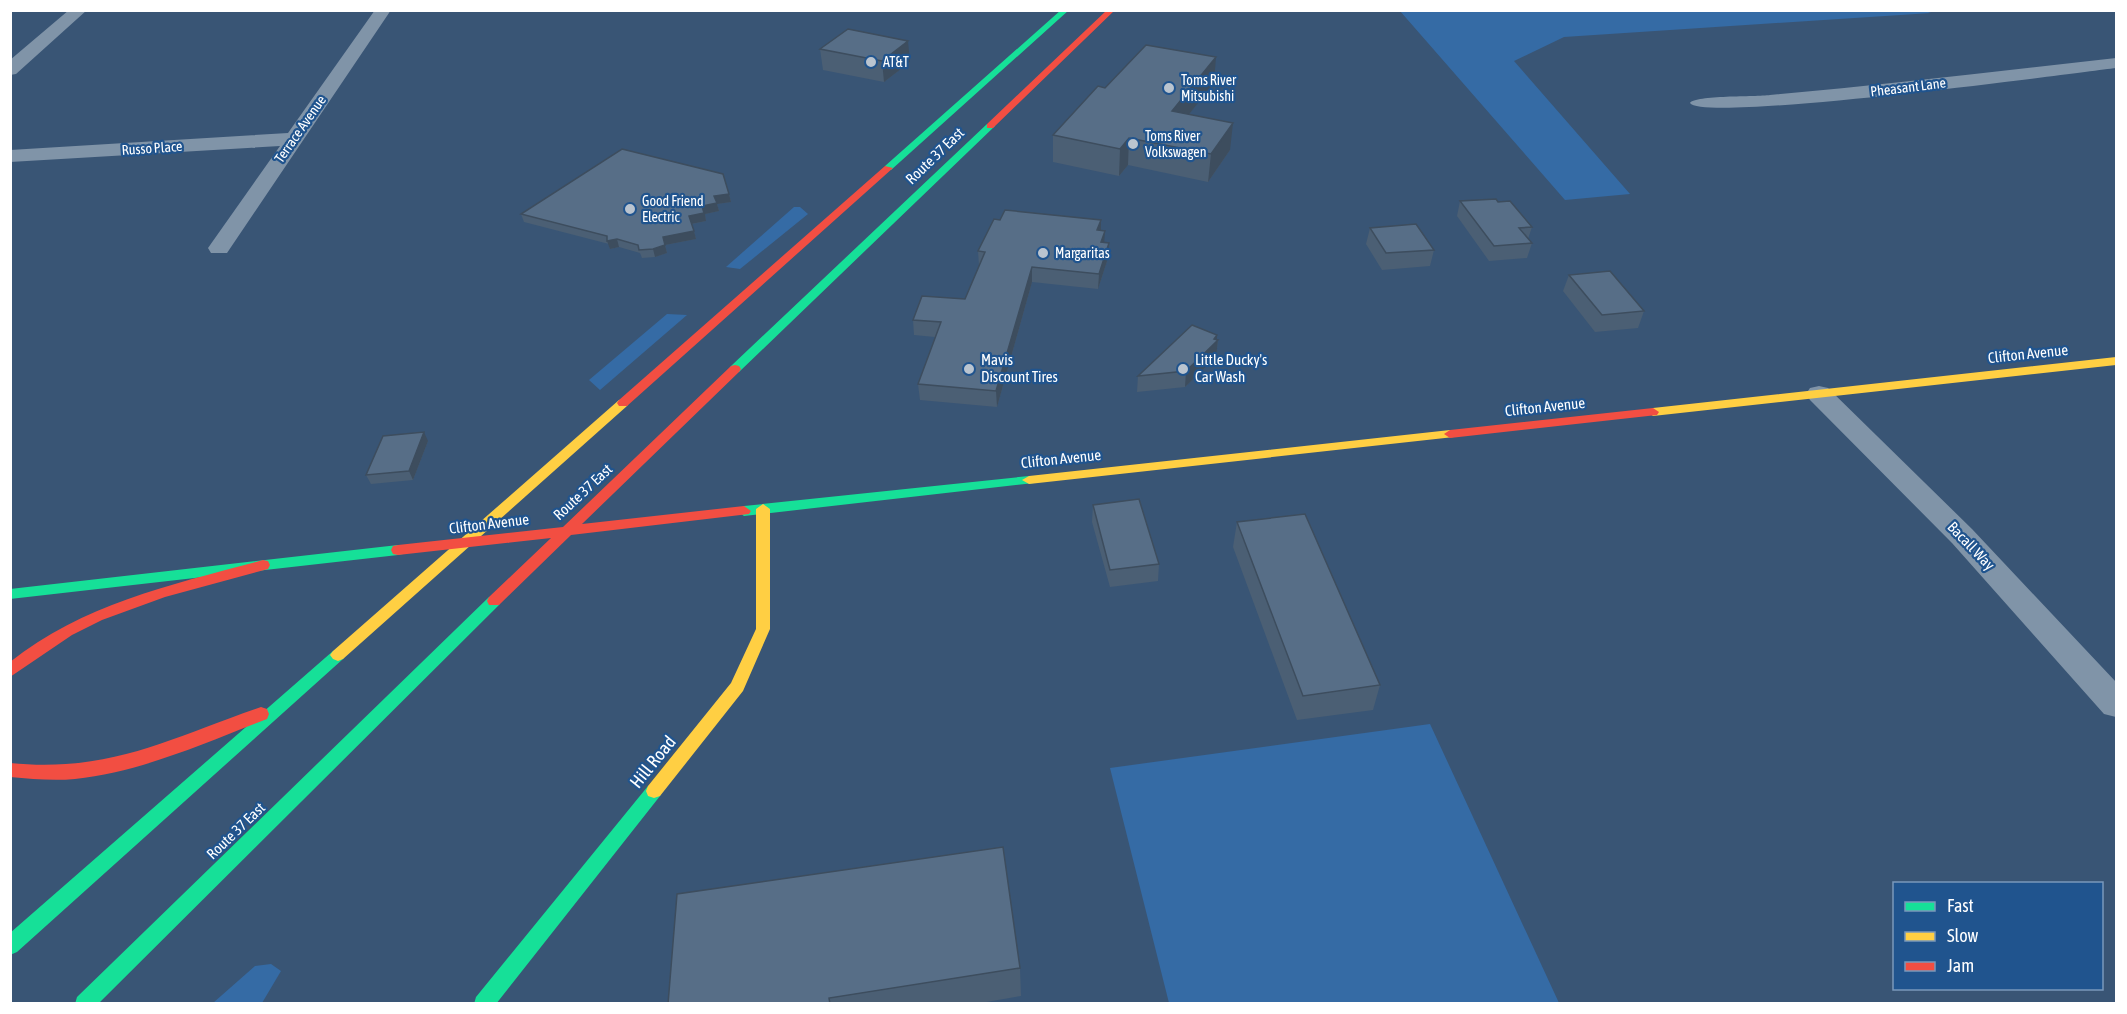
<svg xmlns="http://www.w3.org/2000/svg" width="2127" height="1014" viewBox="0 0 2127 1014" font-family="'Asap Condensed',sans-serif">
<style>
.green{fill:#356ba5}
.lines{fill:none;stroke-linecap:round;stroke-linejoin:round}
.street{fill:#8094a8;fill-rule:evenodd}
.fast{fill:#16e098;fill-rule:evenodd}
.slow{fill:#ffcf43;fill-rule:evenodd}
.jam{fill:#f24e42;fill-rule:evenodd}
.wall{fill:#4b5f74}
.shaded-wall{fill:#3d4d5e}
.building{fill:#576e87;stroke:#3d4d5e;stroke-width:1.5}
.poi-dot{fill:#bac4cf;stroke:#20548e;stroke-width:2}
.labels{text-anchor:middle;stroke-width:4.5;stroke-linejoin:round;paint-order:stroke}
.far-poi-label{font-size:14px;fill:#fff;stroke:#20548e;text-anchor:start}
.far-street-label{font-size:14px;fill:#fff;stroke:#20548e}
.street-label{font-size:15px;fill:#fff;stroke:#20548e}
.poi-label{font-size:15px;fill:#fff;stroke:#20548e;text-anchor:start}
.near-street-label{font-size:18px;fill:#fff;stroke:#20548e}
</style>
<rect width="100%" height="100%" fill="#395575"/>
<path class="green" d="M1925,11L1931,13L1564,37L1514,61L1630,194L1565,200L1400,11Z
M794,207H800L808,214L740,269L726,267Z
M667,314L687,315L600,390L589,380Z
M1430,724L1559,1003H1169L1110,768Z
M271,964L281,971L262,1003H213L255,966Z"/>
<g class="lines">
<path class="street" d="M69,10H87L16,74L10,75V60Z
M375,10H391L227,253H211L208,248L280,146L10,162V150L288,133Z
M2116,58V68C2068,74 1704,123 1690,103C1695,95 1756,97 1770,95C1885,85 2001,71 2116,58Z
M1819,386L1828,388L1972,529L2116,682V717L2104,714L1952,543L1810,400L1806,394L1810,388Z"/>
<path class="fast" d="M1061,10H1069L891,170H885V166Z
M987,124L995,126L739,372H731L729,369L731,366Z
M1029,476L1036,480L1034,483L744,516L737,511L744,506Z
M398,545L403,546L405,550L403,554L398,555L10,599V589Z
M494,596L499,597L501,601L499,605L98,1004H75L77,997L489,597Z
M338,649L343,651L346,655L343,659L17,952L10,955V933L333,651Z
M654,784L660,786L662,791L660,796L496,1004H474L476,997L648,786Z"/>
<path class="slow" d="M2116,357V365L1653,416L1647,412L1653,408Z
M623,399L627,400L629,403L627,406L343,659L338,661L333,659L330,655L333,651L619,400Z
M1450,430L1456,434L1454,437L1029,484L1022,480L1029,476Z
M763,504L770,509V629L743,691L660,796L654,798L648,796L646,791L648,786L731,683L756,629V509Z"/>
<path class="jam" d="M1107,10H1115L993,128H987V124Z
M885,166L893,168L627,406H619L617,403L619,400Z
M735,365L739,366L741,369L739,372L582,524L744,506L751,511L749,514L571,535L499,605H489L487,601L489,597L551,538L398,555L393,554L391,550L393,546L398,545L563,527L731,366Z
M1653,408L1659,412L1657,415L1450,438L1444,434L1450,430Z
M263,560L268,561L270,565L268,569L165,597L102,620L72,635L10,677V662C84,603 174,584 263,560Z
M261,707L267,709L269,714L267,719C205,743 141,772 75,779C53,781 32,779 10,777V763C111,773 170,738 261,707Z"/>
</g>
<path class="wall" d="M820,49L910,62L884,82L823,70Z
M1214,83L1189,114L1230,150L1208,182L1128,165L1119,176L1053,162V135L1105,88Z
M729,194L731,202L717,204L719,211L705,214L706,221L692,224L696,239L665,245L667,253L655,257L642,258L640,253L619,247L610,249L609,244L524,222L521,214Z
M1460,201L1498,202L1532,227L1528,239L1532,243L1527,258L1489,261L1457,216Z
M1000,220L1101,231L1104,243H1109L1108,258L1098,289L1032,282L997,407L920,400L918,384L935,337L914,335L913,320L965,299L979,266L978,251Z
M1370,228L1434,250L1430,266L1382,270L1366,244Z
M1569,275L1644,311L1638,328L1595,332L1563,291Z
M1217,335V340H1218L1216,357L1185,387L1137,392L1138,376Z
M428,441L413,480L371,484L366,475Z
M1093,505L1159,564L1158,581L1110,587L1092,522Z
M1237,522L1380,685L1373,710L1297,720L1233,547Z
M1020,968L1021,996L975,1004H668Z"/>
<path class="shaded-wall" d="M908,41L910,62L884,82L882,61Z
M1216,57L1214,83L1170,138L1172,111Z
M1233,123L1230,150L1208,182L1211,154Z
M1129,138L1128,165L1119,176L1120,149Z
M729,194L731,202L717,204L719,211L705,214L706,221L691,224L689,216L714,196Z
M1101,220V235L1097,230Z
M694,231L696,239L665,245L667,253L655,257L653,249L663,237Z
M1105,231L1104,246L1101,242Z
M617,239L619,247L610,249L607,241Z
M1109,243L1108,258L1098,289L1099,274Z
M1032,267V282L997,407L996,391Z
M1217,335V342L1218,340L1216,357L1185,387L1186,371Z
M424,432L428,441L413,480L409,471Z"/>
<path class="building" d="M848,29L908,41L882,61L820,49Z
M1146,45L1216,57L1172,111L1233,123L1211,154L1129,138L1120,149L1053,135L1098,86L1105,88Z
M622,149L723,174L729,194L714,196L717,203L702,206L704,213L689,216L694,231L663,237L665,245L653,249L639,250L638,245L617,239L607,241V236L521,214Z
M1496,199L1498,202L1510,201L1532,227L1519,228L1532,243L1494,246L1460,201Z
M1005,210L1101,220L1097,230L1105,231L1101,242L1109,243L1099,274L1032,267L996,391L918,384L941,322L913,320L922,296L965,299L985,252L978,251L994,219L1000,220Z
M1416,224L1434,250L1386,253L1370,228Z
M1610,271L1644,311L1602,315L1569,275Z
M1192,325L1217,335L1214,339L1218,340L1186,371L1138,376Z
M424,432L409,471L366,475L383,436Z
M1139,499L1159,564L1110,570L1093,505Z
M1305,514L1380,685L1303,696L1237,522Z
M1003,847L1020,968L829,998L830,1004H668L677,894Z"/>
<g class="poi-dot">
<circle cx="871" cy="62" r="6"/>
<circle cx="1169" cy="88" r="6"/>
<circle cx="1133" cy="144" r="6"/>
<circle cx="630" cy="209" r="6"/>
<circle cx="1043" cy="253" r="6"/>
<circle cx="969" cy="369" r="6"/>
<circle cx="1183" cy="369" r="6"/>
</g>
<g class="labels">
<g class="far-poi-label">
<text x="883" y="67">AT&amp;T</text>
<text x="1181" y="85">Toms River<tspan x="1181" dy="16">Mitsubishi</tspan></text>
<text x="1145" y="141">Toms River<tspan x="1145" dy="16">Volkswagen</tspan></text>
<text x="642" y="206">Good Friend<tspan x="642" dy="16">Electric</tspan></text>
<text x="1055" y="258">Margaritas</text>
</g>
<g class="far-street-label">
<text transform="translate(1908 87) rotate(-7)" y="5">Pheasant Lane</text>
<text transform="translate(300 129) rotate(-55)" y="5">Terrace Avenue</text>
<text transform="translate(152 148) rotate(-4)" y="5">Russo Place</text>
</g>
<g class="street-label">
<text transform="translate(935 156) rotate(-44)" y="5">Route 37 East</text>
<text transform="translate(2028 354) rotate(-6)" y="5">Clifton Avenue</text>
<text transform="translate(1545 407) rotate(-6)" y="5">Clifton Avenue</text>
<text transform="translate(1061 459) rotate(-6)" y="5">Clifton Avenue</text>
<text transform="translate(583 492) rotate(-43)" y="5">Route 37 East</text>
<text transform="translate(489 524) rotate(-7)" y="5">Clifton Avenue</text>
<text transform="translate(1971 546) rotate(46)" y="5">Bacall Way</text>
<text transform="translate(236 831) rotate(-44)" y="5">Route 37 East</text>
</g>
<g class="poi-label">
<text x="981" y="365">Mavis<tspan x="981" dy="17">Discount Tires</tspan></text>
<text x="1195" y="365">Little Ducky's<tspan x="1195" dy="17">Car Wash</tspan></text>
</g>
<g class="near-street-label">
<text transform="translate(653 762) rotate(-51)" y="6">Hill Road</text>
</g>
</g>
<rect width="2127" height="1014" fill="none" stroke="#ffffff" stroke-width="24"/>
<rect x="1893" y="882" width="210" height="108" fill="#20548e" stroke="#7998bb" stroke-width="1.5"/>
<rect x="1905" y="902" width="30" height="9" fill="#16e098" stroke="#7998bb" stroke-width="1.5"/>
<text x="1947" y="912" font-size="18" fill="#ffffff">Fast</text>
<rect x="1905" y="932" width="30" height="9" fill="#ffcf43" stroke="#7998bb" stroke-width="1.5"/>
<text x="1947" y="942" font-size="18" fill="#ffffff">Slow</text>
<rect x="1905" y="962" width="30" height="9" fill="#f24e42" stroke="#7998bb" stroke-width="1.5"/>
<text x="1947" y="972" font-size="18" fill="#ffffff">Jam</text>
</svg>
